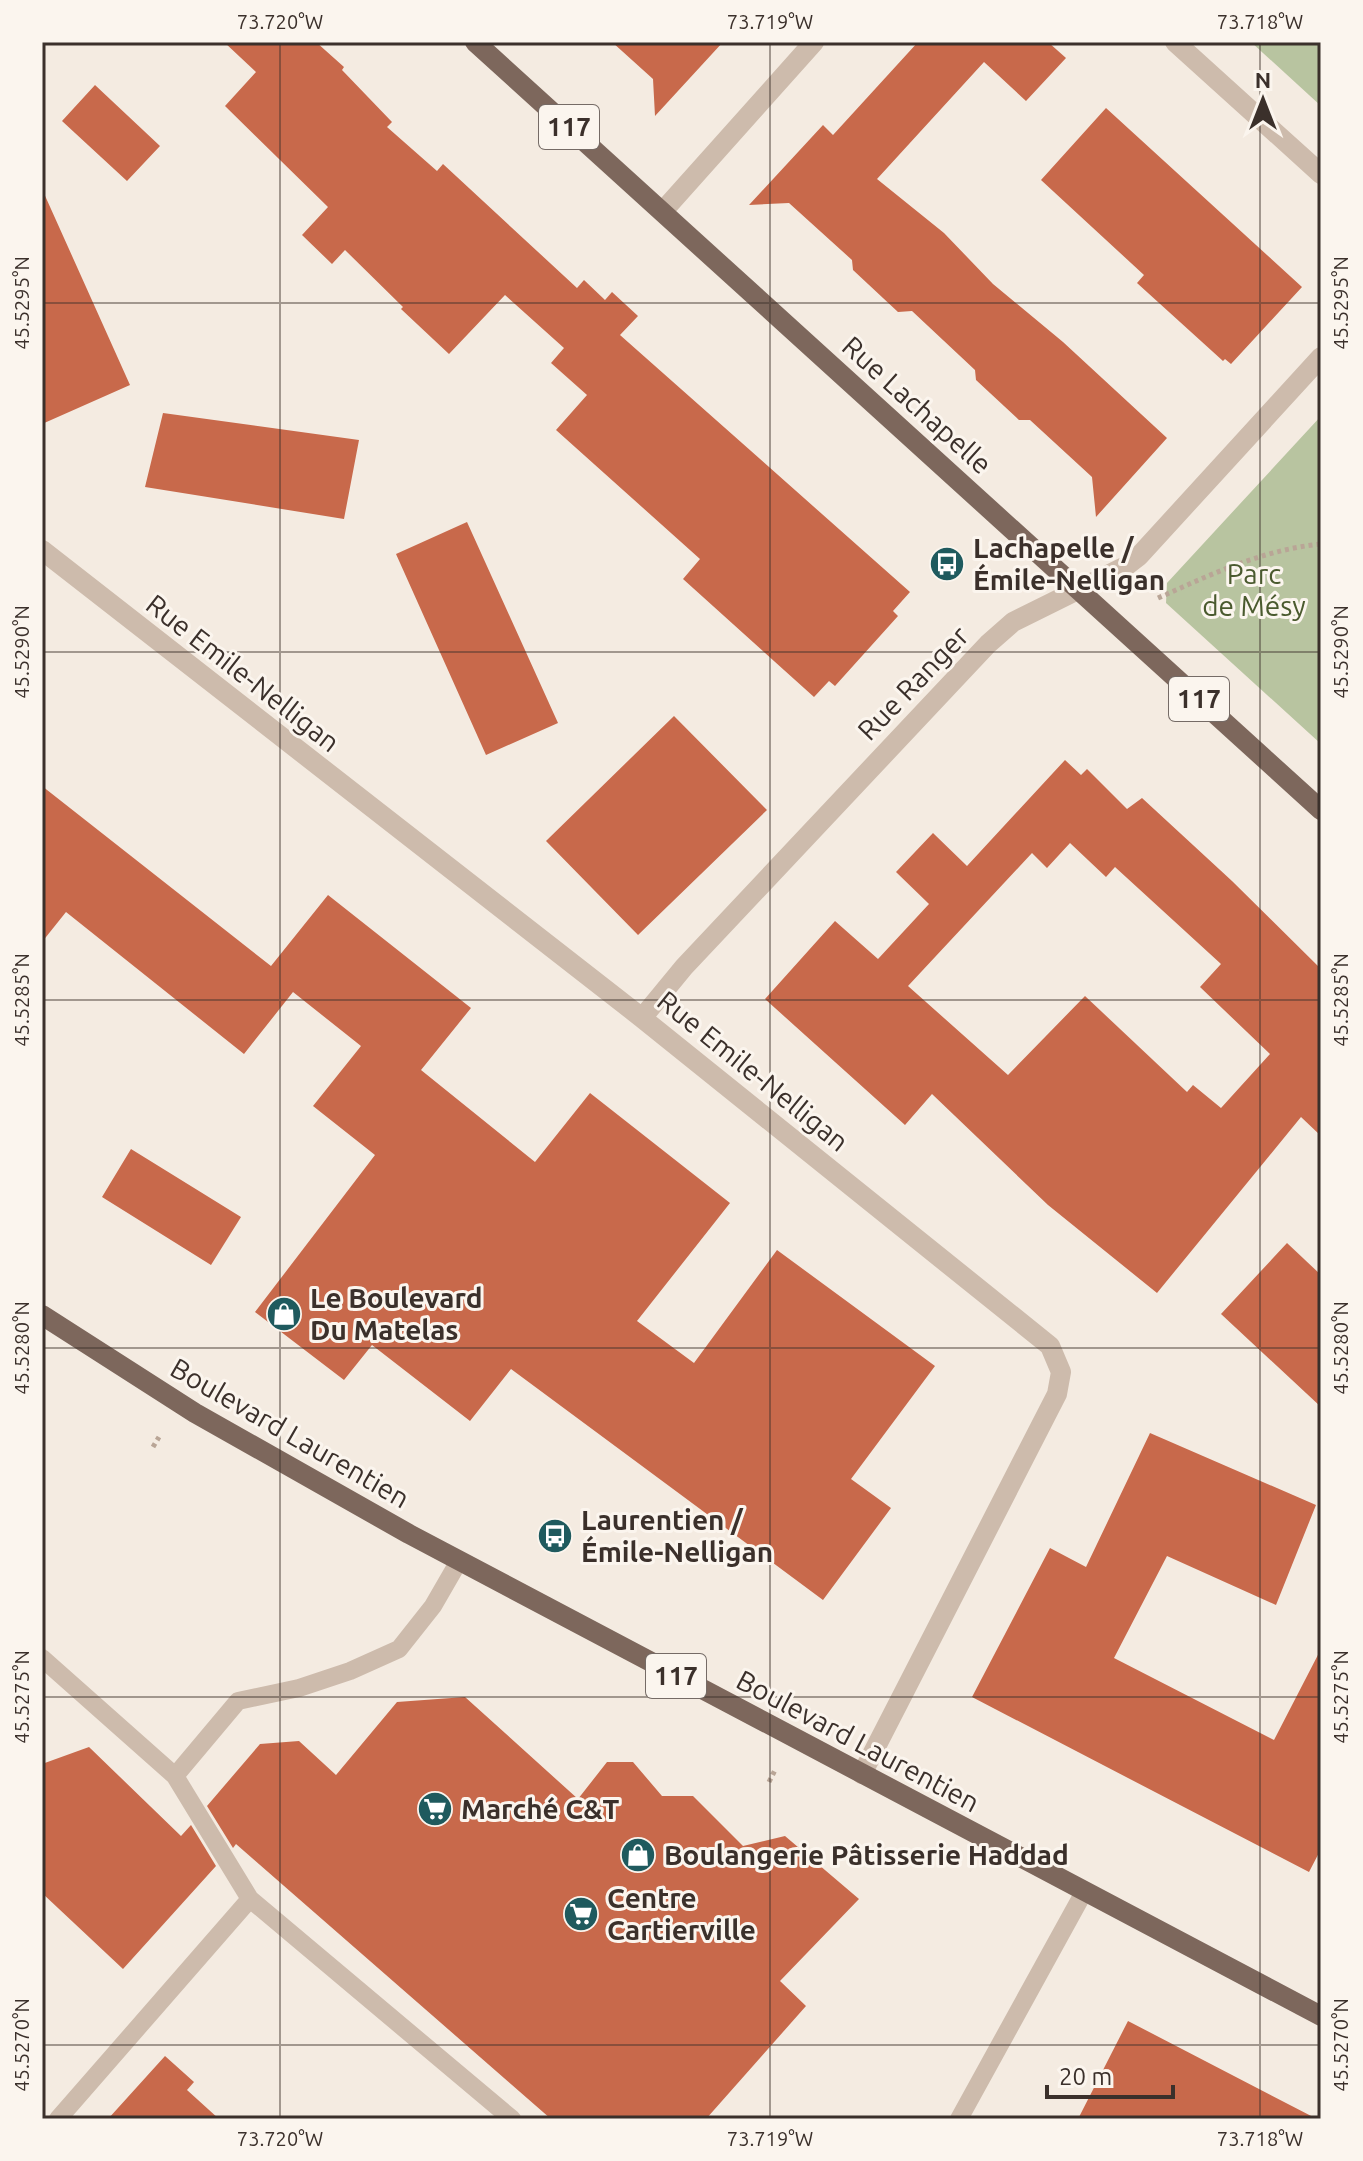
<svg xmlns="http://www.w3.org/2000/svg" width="1363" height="2161" viewBox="0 0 1363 2161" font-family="Ubuntu,sans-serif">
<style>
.green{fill:#b8c4a0}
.building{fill:#c8694b;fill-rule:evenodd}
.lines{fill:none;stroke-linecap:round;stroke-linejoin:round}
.path{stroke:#b9a596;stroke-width:5;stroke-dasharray:4 4;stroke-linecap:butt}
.lane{stroke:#cdbbac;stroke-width:18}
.street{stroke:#cdbbac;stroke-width:20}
.primary{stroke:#7d675c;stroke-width:20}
.ticks{fill:none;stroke:#3b302b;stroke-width:2;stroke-opacity:0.45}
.labels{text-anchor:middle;stroke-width:6;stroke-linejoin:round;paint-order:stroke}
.shield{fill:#fbf5ee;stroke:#756b66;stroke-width:2}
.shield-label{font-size:26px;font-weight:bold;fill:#3b302b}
.street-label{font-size:28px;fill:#3b302b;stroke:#fbf5ee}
.poi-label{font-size:28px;font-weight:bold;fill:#3b302b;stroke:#fbf5ee;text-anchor:start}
.park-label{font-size:28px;fill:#4a5a2e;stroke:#fbf5ee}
.neatline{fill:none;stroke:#3b302b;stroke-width:3}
.ticks-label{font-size:20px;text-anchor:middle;fill:#3b302b}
</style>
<rect width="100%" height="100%" fill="#f4ebe1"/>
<path class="green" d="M1251,42H1321V106Z
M1321,416V744L1166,603L1167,583Z"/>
<path class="building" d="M224,42H316L344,67L342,70L392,122L387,127L437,171L443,164L577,288L584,280L605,300L612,292L638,316L620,335L910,592L893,611L898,616L835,686L829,681L814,697L683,579L700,559L556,430L587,395L551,363L564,348L505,295L449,354L401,309L403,307L345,250L332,264L302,235L328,207L225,106L256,72Z
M612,42H723L655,116L653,79Z
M918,42H1048L1066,58L1026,101L984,62L877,179L944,233L993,284L1063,342L1167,438L1096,517L1092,477L1030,420H1019L976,380L975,370L912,311L898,312L853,270L852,260L789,203L749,205L823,125L833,135Z
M95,85L160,146L127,181L62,121Z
M1106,108L1302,287L1231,364L1225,359L1223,361L1137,283L1144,275L1041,180Z
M42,189L130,385L42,424Z
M163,413L359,440L344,519L145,487Z
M467,522L558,723L486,755L396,554Z
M674,716L767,810L638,935L546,841Z
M1065,760L1081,775L1087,769L1127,809L1142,798L1232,881L1321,969V1136L1301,1117L1157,1293L1048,1205L932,1094L905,1125L765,999L835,921L878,959L929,904L896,872L933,833L967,866ZM1070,843L1106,877L1115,867L1221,964L1200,987L1270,1054L1221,1108L1193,1085L1187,1092L1085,996L1008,1075L908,986L1032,853L1047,868Z
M42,786L271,966L328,895L471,1008L421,1070L535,1162L590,1093L730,1203L637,1321L694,1363L777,1250L935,1366L851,1479L891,1508L823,1600L511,1369L470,1421L372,1345L344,1380L255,1312L375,1155L313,1106L361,1046L293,992L244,1054L66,912L42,942Z
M131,1149L241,1217L211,1265L102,1197Z
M1287,1243L1321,1275V1407L1221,1314Z
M1150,1433L1316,1505L1276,1605L1167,1556L1114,1658L1274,1740L1321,1649V1849L1309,1872L972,1697L1050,1548L1086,1567Z
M465,1697L578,1799L607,1762H633L662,1796H693L743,1846L785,1836L859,1899L780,1981L806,2006L706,2119H551L236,1844L233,1848L207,1806L260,1744L299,1741L336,1775L397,1702Z
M89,1747L181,1836L191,1825L216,1866L123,1969L42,1893V1764Z
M1128,2021L1317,2119H1078Z
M165,2056L194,2082L187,2090L219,2119H108Z"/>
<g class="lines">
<path class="path" d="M1158,598C1212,574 1262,550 1321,544
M153,1447L159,1437
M769,1782L775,1770"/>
<path class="lane" d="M42,1658L175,1776L250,1899L512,2119
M175,1776L238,1701L299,1688L350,1671L399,1649L433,1606L459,1561
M58,2119L250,1899
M959,2119L1084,1892"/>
<path class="street" d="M1175,42L1321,174
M663,211L814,42
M42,550L642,1018L1050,1346L1061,1372L1057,1394L862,1774
M642,1018L684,967L988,644L1013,622L1126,566L1139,556L1321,357"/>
<path class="primary" d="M475,42L1321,810
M42,1315L195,1413L409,1534L1321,2016"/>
</g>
<path class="ticks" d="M280,42V2119M770,42V2119M1260,42V2119M42,303H1321M42,652H1321M42,1000H1321M42,1348H1321M42,1697H1321M42,2045H1321"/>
<defs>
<g id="bus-disc" transform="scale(1.8)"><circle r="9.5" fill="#1f5a5e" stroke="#fbf5ee"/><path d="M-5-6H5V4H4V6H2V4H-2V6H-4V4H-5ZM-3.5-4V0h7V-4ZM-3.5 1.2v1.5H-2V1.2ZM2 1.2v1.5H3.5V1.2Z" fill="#fff"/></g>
<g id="shop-disc" transform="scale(1.8)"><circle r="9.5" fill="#1f5a5e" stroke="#fbf5ee"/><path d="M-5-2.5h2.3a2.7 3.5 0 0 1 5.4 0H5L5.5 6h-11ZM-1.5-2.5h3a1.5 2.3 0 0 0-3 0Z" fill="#fff"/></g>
<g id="supermarket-disc" transform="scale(1.8)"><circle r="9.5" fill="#1f5a5e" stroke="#fbf5ee"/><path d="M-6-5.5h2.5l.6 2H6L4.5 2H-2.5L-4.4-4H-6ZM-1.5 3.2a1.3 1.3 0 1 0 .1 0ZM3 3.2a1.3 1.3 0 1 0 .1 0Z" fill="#fff"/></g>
</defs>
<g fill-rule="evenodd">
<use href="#bus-disc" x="947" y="564"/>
<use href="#shop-disc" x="284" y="1314"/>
<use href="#bus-disc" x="555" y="1536"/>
<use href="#supermarket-disc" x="435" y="1809"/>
<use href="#shop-disc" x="638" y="1855"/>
<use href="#supermarket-disc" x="581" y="1914"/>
</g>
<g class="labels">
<g class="shield">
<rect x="539" y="105" width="60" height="44" rx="6"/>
<rect x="1169" y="677" width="60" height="44" rx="6"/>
<rect x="646" y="1654" width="60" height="44" rx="6"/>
</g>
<g class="shield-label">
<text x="569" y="136">117</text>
<text x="1199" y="708">117</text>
<text x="676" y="1685">117</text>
</g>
<g class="street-label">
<text transform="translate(917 405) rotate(42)" y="10">Rue Lachapelle</text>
<text transform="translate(243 673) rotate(38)" y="10">Rue Emile-Nelligan</text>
<text transform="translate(913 683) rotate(-46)" y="10">Rue Ranger</text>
<text transform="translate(753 1071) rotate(39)" y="10">Rue Emile-Nelligan</text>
<text transform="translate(290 1433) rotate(30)" y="10">Boulevard Laurentien</text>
<text transform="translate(858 1741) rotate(28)" y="10">Boulevard Laurentien</text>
</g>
<g class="poi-label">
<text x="973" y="558">Lachapelle /<tspan x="973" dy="32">Émile-Nelligan</tspan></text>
<text x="310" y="1308">Le Boulevard<tspan x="310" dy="32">Du Matelas</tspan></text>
<text x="581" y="1530">Laurentien /<tspan x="581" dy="32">Émile-Nelligan</tspan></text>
<text x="461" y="1819">Marché C&amp;T</text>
<text x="664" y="1865">Boulangerie Pâtisserie Haddad</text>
<text x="607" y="1908">Centre<tspan x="607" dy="32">Cartierville</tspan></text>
</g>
<g class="park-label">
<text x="1254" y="584">Parc<tspan x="1254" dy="32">de Mésy</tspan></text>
</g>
</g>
<rect width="1363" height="2161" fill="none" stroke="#fbf5ee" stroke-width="88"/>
<g transform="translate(1263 100)" stroke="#fbf5ee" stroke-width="6" paint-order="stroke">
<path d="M0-6L14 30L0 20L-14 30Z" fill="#3b302b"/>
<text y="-12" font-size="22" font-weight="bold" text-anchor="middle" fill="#3b302b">N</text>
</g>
<path d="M1047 2085v12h126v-12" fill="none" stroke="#3b302b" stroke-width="4"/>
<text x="1059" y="2085" font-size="24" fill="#3b302b" stroke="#fbf5ee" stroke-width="6" paint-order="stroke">20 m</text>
<rect x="44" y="44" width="1275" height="2073" class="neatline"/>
<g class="ticks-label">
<text x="280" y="29">73.720°W</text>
<text x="770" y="29">73.719°W</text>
<text x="1260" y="29">73.718°W</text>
<text transform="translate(22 303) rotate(-90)" y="7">45.5295°N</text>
<text transform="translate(1341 303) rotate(-90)" y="7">45.5295°N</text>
<text transform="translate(22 652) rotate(-90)" y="7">45.5290°N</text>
<text transform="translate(1341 652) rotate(-90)" y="7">45.5290°N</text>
<text transform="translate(22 1000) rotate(-90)" y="7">45.5285°N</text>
<text transform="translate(1341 1000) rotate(-90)" y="7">45.5285°N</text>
<text transform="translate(22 1348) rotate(-90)" y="7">45.5280°N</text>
<text transform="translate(1341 1348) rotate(-90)" y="7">45.5280°N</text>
<text transform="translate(22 1697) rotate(-90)" y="7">45.5275°N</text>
<text transform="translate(1341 1697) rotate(-90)" y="7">45.5275°N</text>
<text transform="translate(22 2045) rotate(-90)" y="7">45.5270°N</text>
<text transform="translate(1341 2045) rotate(-90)" y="7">45.5270°N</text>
<text x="280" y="2146">73.720°W</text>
<text x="770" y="2146">73.719°W</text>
<text x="1260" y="2146">73.718°W</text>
</g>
</svg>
